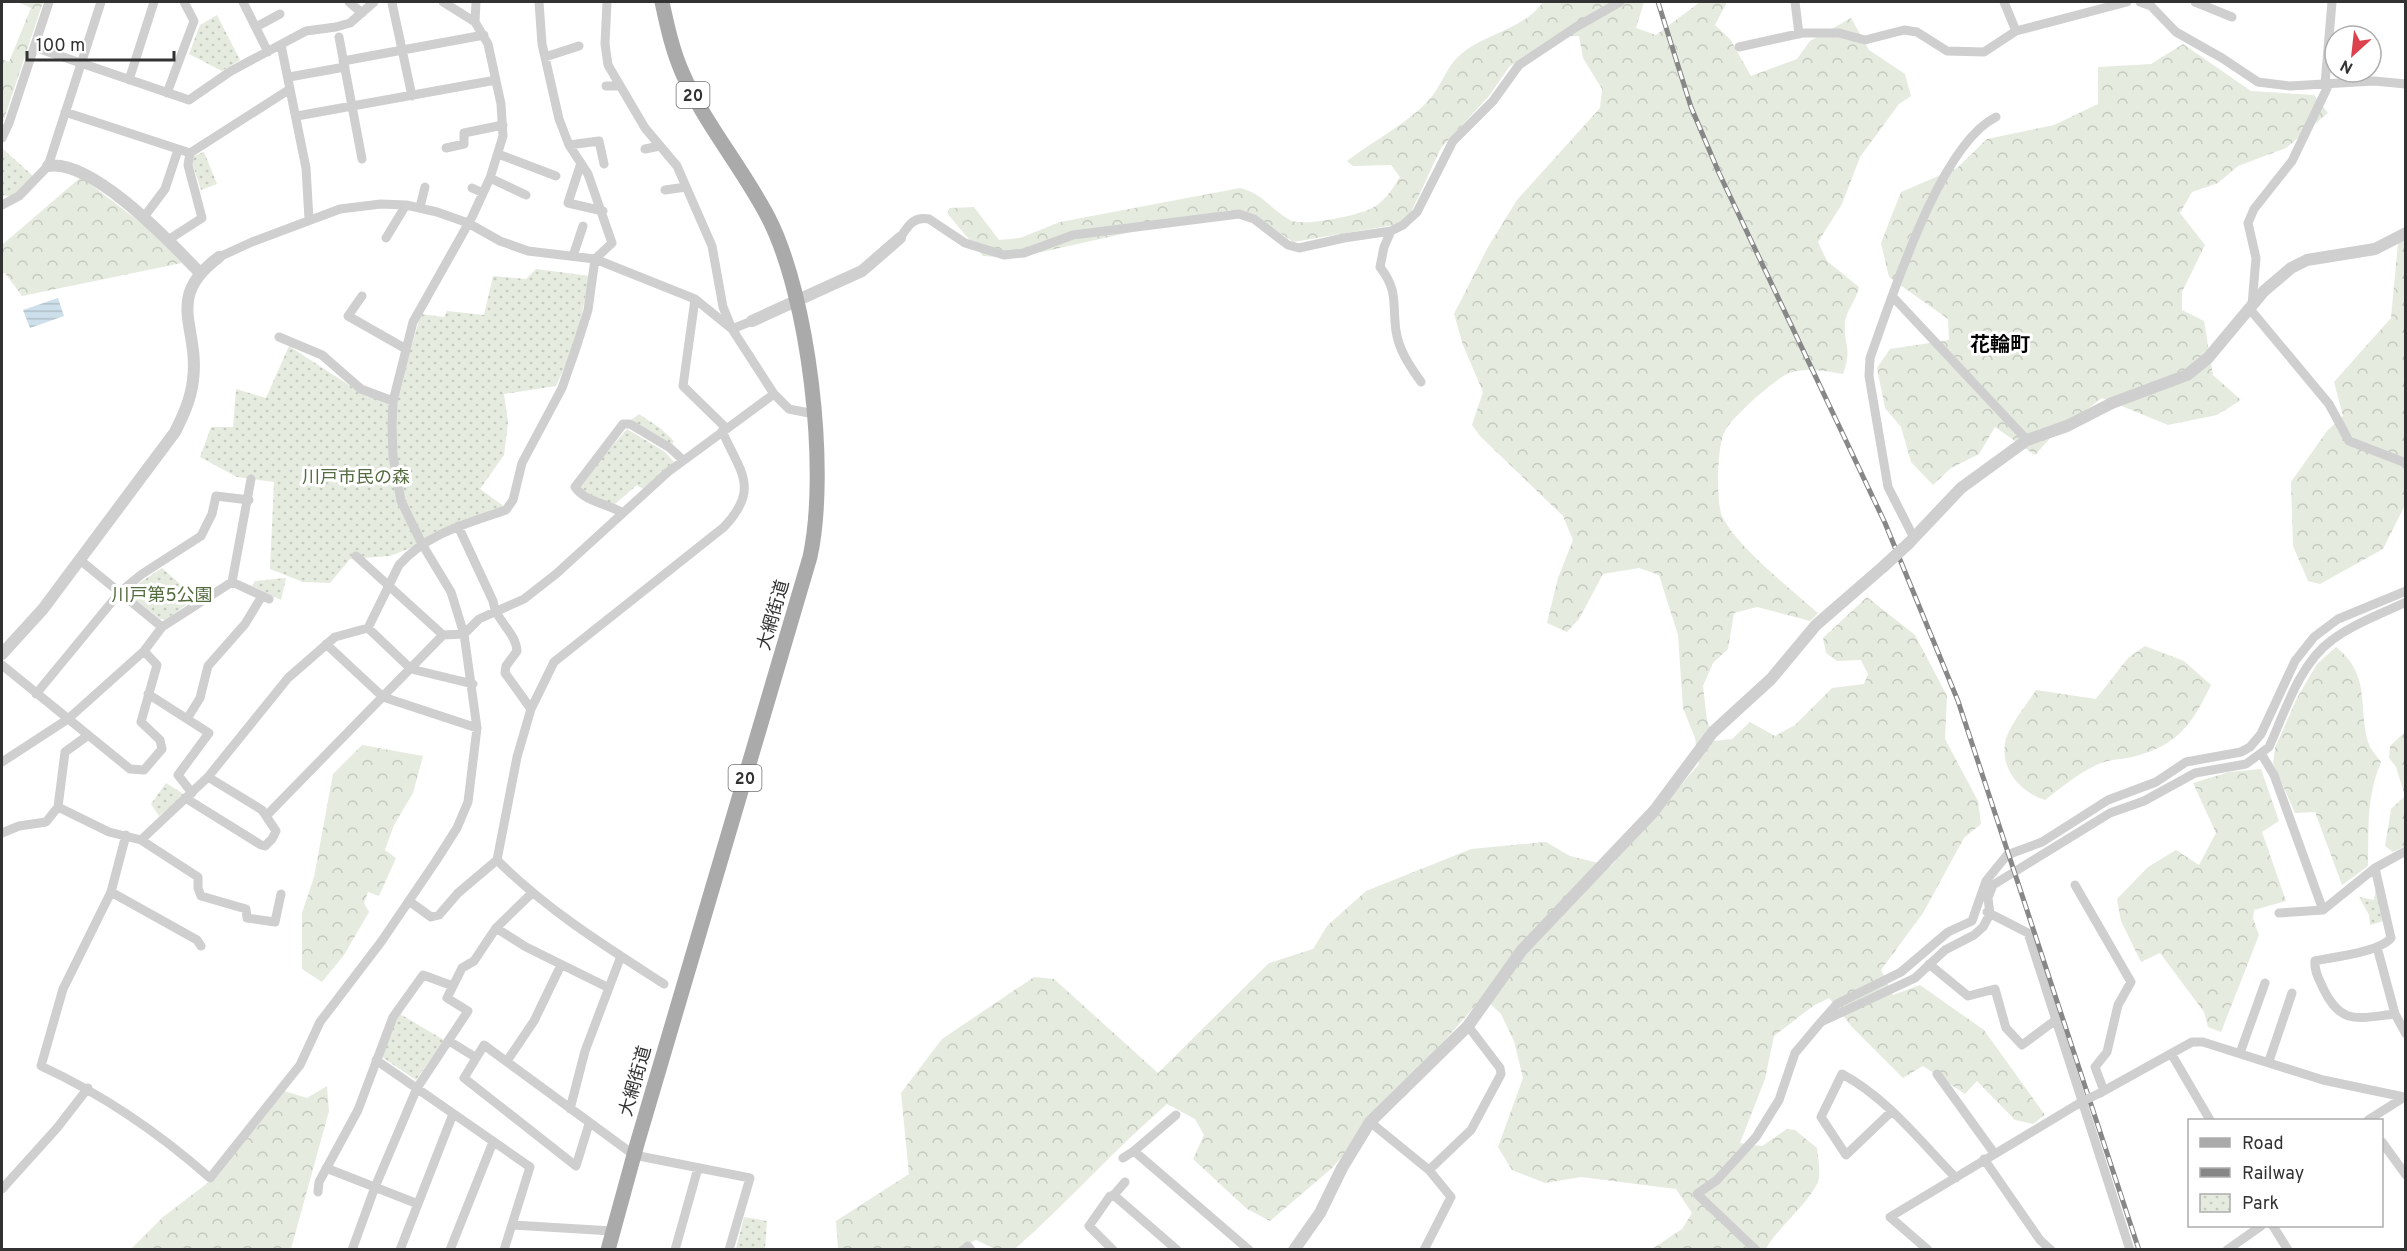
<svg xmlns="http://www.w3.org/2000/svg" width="2407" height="1251" viewBox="0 0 2407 1251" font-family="Overpass,'Noto Sans JP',sans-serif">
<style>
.forest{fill:url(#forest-crowns)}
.park{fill:url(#park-dots)}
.water{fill:url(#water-rules)}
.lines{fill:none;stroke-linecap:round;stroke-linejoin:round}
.minor{stroke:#cfcfcf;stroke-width:9}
.tertiary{stroke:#cfcfcf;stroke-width:12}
.primary{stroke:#aaa;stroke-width:15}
.rail-casing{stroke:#878787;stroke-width:5}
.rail{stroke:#fff;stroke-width:3;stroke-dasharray:9;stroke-linecap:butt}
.minor-bridge{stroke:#cfcfcf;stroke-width:9}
.tertiary-bridge{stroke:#cfcfcf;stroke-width:12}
.labels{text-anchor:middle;stroke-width:6;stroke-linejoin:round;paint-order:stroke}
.shield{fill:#fff;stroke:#707070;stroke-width:1.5}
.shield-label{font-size:16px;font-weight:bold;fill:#323232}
.park-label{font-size:18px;fill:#556c41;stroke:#fff}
.street-label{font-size:18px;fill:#323232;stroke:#fff}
.neighbourhood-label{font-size:20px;font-weight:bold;fill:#000;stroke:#fff}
</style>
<defs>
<pattern id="forest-crowns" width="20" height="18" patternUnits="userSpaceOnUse" patternTransform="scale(1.5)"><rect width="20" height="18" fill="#e5ebdf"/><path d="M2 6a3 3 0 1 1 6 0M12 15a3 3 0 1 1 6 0" fill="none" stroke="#c5cac0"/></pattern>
<pattern id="park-dots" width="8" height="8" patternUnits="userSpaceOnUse" patternTransform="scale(1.5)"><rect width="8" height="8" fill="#e5ebdf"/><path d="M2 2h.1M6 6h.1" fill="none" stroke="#c5cac0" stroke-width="1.8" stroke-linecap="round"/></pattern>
<pattern id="water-rules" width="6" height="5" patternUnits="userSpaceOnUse" patternTransform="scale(1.5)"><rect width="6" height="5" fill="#cddfea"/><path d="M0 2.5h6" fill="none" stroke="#b0c0c9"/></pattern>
</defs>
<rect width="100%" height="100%" fill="#fff"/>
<path class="forest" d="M18,2H43L2,125V59L9,62L31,8Z
M1543,2H1644L1636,28L1656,35L1700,2H1727L1715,25L1730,39L1751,76L1797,59L1810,41L1851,18L1869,50L1905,74L1911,96L1899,104L1860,157L1842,204L1818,242L1827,261L1859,287C1857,299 1846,311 1845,322C1843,345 1853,347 1843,374C1828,371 1804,367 1789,373C1775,379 1732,417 1725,431C1717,444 1716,502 1722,516C1735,545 1793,591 1818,613L1810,621L1757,607L1734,613L1728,649L1713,663L1703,686L1707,720L1714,741L1732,739L1750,722L1775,736L1795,725L1832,688L1864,684L1868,674L1861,660L1837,661L1826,653L1823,638L1867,597L1915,635L1947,696L1945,739L1978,801L1981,824L1964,838L1923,913L1881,970L1893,995L1920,985L1984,1030L2045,1115L2033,1124L2015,1120L1977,1081L1965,1094L1923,1066L1903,1078L1852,1027L1829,998L1813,1006L1774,1036L1765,1079L1740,1143L1762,1146L1787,1129L1795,1130L1817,1148C1818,1157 1820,1168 1819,1177C1817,1196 1775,1230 1766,1249H1652L1682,1229L1692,1213L1676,1189L1581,1177L1545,1183L1512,1170L1498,1147L1523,1078L1514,1041L1501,1014L1483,997L1332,1168L1270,1221L1247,1209L1193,1159L1204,1135L1195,1119L1167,1104C1114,1150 1067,1203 1015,1249H995L976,1240L958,1249H838L836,1221L909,1174L901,1093L942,1039L1034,977L1054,979L1158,1073L1269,963L1313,949L1327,926L1366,891L1471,849L1546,842L1570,856L1611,866L1699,764L1695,738L1683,708L1678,635L1659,575L1639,568L1603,574L1579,619L1567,632L1547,623L1558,578L1573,540L1563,516L1480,436L1472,425L1483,392L1463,345L1454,314L1488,247L1517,200L1600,108L1602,89L1583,58L1579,36L1553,37L1509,67L1489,96L1441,148L1406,223L1293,242L1270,226L1230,210L1015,258L983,256L947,213L950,208L974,207L999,240L1020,238L1060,222L1240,188C1264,194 1270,209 1290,220C1304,227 1353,216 1368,210C1383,204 1392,190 1400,177L1391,165L1353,166L1347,161C1374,140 1404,126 1428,101C1440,89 1446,67 1459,56C1482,34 1524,30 1543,2Z
M2183,44L2251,91L2314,95L2328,113L2286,148L2238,166L2218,183L2192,192L2180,213L2205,245L2182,292V310L2204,321L2213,375L2241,400L2217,415L2168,425L2102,398L2053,435L2035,455L1995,427L1979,454L1951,468L1933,485L1911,462L1901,427L1885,408L1877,368L1890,349L1949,340L1948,319L1889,277L1881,243L1901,192L1957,168L1987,139L2054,125L2098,104V67L2151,64Z
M81,177L145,226L182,263L22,296L5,273L2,274V245Z
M2405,238V505L2383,549L2320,584L2308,581L2293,546L2291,482L2327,431L2343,416L2334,382L2391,318L2398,243Z
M2145,646L2184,661L2211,685C2192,723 2180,744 2136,756C2126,759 2114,759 2104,762C2082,770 2063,786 2045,800C2022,793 2001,771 2005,744C2007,728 2027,704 2036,690L2096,699L2128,658Z
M2336,647C2371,675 2358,705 2368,742C2370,749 2377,756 2381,762C2366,798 2369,828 2368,866L2342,885L2315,812L2295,813L2273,763L2275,748L2297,698L2317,664Z
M2405,732V846L2393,852L2385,846L2391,809L2405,796L2396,767L2389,758L2390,746Z
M362,745L423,756L413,793L394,825L385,850L396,858L379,896L368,892L364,903L369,912L344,955L322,982L302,969V913L314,877L333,774Z
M2261,769L2279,821L2262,832L2286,901L2254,910L2253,918L2259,935L2221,1032L2208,1027L2204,1012L2160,953L2141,962L2121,921L2117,899L2148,867L2176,850L2199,865L2216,833L2193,783L2229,772Z
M327,1086L329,1111L291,1249L130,1250L163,1217L218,1175L281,1090L307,1098Z"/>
<path class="park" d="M217,15L240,60L222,71L189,54L200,25Z
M2,148L33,176L12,197L2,195Z
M204,152L217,184L201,190L192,162L194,156Z
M536,269L590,276L575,345L556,386L504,394L508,422L504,455L480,489L505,507L435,532L416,546L390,556L350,559L330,583L303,582L270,569L274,482L237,477L200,457L211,427H233L236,389L266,398L289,346L355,389L394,404L421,314L444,317L447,311L484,315L493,276L526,279Z
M639,414L660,428L674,441L671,446L630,421Z
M627,429L665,452L674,462L643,489L637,485L615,504L600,500L580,488V483Z
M162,568L196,598L165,620L160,619L130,595V589Z
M286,578L281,600L252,586L255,581Z
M166,783L185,795L159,816L151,804Z
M2376,887L2384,921L2370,925L2369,915L2359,897L2374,900Z
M400,1014L444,1040L416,1080L382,1057L394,1020Z
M744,1217L767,1221L765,1249H736Z"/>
<path class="water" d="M58,298L64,316L30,328L23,310Z"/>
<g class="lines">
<path class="minor" d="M243,2L268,52
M349,2L362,13
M607,2L605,44L608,65L645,128L677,166L712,246L723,307L732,329L774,394L789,409L814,414
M1795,2L1799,34
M2004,2L2016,31
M2140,2L2151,6L2176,32L2222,58L2258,82L2290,86L2374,81L2406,84
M2195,2L2232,17
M392,3L412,96
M475,22L476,2
M256,27L280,14
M339,37L362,159
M281,45L306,168L309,219
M34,47L189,100L231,71L306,31L336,27L350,23L374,2
M1739,47L1802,33H1839L1865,40L1904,30L1917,32L1947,51L1984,52L2016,31L2127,2
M545,57L579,46
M343,61L484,35
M289,77L345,67
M129,80L154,2
M2325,84L2332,2
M606,86H619
M167,93L194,21L184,2
M65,112L190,153
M297,116L496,80
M2,138L9,123L49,2
M569,145L599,141L604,164
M446,148L464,144V133L503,125
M645,149L660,146
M498,154L556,176
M581,163L568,203L603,211
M490,178L526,195
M472,188L483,193
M665,190L686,187
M2,205L19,196L48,166L101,2
M420,207L425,187
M144,217L165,189L178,150
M1391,231L1384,247L1380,267C1399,292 1392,303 1396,331C1399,351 1410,366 1421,382
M386,238L406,205
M900,238C908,226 913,216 929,219L965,243L1004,255L1024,253L1073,235L1239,214L1254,219L1288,245L1299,248L1344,238L1391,231L1403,225L1417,212L1453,141L1493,101L1519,65L1576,27L1620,2
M168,240L202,218L188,165L190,153L290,89
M573,256L583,226
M219,257L252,242L340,209L381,204L406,205L437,212L468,223L500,241L528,251L595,259L695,299L732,329L752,321
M362,296L348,316L406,349
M1893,297L2027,440
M695,299L683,386L726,428
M2252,305L2256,258L2248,223L2254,209L2292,161L2329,84
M2249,308L2329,404L2349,441L2406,463
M279,337L322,355L361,389L393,401
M623,513C608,504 585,502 575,487L623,424H630L670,448L683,460
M458,526L493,601C495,620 516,632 517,651L506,666L505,673L531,709
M1914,538L1888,487L1869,376L1870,358C1892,298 1939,145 1996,117
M356,556L443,635L464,634L479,619L524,599L556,574L668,472L774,394
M80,560L162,627
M232,582L269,599
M368,628L411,669L473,684
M326,644L383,697L477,728
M2,665L130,769L144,770L162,749L160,740L141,722L157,665L144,651
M36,694L120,592L142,574L201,536L212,514L216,496L249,500
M148,694L209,733L178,775L192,793
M187,719L200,698L208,666L245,624L262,596
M2262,755L2274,775L2323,910L2279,913
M2,762L68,719L144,651L162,627L232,582L251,479
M187,799L261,845L265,846L272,839L276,831L262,810L208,777
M58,807L109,832L141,840L198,877V888L201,896L246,909L247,918L275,922L281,894
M267,815L443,635
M2,833L19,826L46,822L58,807L65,752L87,736
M126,835L111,892L63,989L41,1066C104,1095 158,1132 210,1178L300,1065L320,1022L381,942L436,861L457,828L468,802L477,728L464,634L451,592L422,544L401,501L393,456L392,426L393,401L413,322L472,217L490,178L503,136L501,104L488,44L475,22L443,2
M141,840L208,777L288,678L335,637L368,628L399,565C428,533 466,524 506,510L513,500L522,463L562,388L577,345L588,310L595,259L612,243L588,174L569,145L559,119L542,44L539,2
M497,860C547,910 605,946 664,984
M2075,885L2131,982L2118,1005L2107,1052L2095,1067L2104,1091
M111,892L197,940L201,946
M409,901L431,917L439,915L458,893L497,860L517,757L531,709L554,662L724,527C760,489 741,473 722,431
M2323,910L2375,868
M1987,912L2028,933L2130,1250
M496,928L526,947L607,987
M2377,947L2395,1014L2406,1034
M1929,964L1968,996L1995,989L2006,1028L2022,1045L2057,1019
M2395,1014C2358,1018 2341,1026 2323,988C2319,979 2314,971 2315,961C2333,957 2380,952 2391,938L2375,868L2406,851
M1821,1022L1837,1004L1901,972L1948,932L1972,921L1986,881L2007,855L2042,842L2108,800L2156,782L2186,762L2241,752L2250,747L2261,734L2295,661L2314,637L2338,619L2406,591
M449,1041L475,1057
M2240,1053L2265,983
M2172,1055L2210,1120
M376,1060L530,1167L504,1250
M507,1061L534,1021L561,965
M2269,1061L2292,993
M1937,1074L1994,1153
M2100,1093L2192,1042H2203L2323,1080L2404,1097
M570,1109L585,1051L621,956
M1892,1111L1846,1155L1821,1117L1842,1074C1887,1098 1920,1141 1956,1178
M1176,1115L1134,1151L1249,1250
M2368,1120L2406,1096
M1370,1122L1429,1170L1451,1197L1424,1250
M589,1124L576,1166L464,1078L484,1045L634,1155L750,1178L729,1250
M2382,1142L2406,1175
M1123,1158L1134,1151
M1984,1159L2040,1240L2051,1250
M326,1168L418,1204
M1429,1170L1471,1130L1501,1074L1500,1068L1468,1026
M2,1189L57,1128L88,1088
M318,1192L319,1182L358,1110L393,1017L423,975L453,986
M1113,1196L1125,1182
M513,1225L612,1231
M2273,1226L2288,1250
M352,1250L375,1187L417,1088L468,1011L447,998L462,968L474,961L496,928L531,894
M400,1250L453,1114
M450,1250L493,1142
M675,1250L698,1168
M963,1250L968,1246L971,1250
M1113,1250L1089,1226L1110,1196L1116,1197L1177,1250
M1756,1250L1697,1194L1717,1180L1756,1137L1779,1100L1795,1053L1821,1022L1915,978L1945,950L1974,935L1983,927L1990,914L1988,898L1993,885L2110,813L2144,801L2195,773L2246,764L2269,747C2285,712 2299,664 2332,640C2353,624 2381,614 2406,602
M1928,1250L1890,1217L2083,1101
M2227,1250L2261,1226"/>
<path class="tertiary" d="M48,166C93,159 170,242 200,273
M752,321L862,271L900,238
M1909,543L1961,488L2027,440L2067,426L2112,403L2187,375L2208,358L2264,291L2291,268L2307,260L2375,249L2406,233
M2,654L43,609L175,432C183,416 191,399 193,380C200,326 163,299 219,257
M1294,1250L1320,1213L1342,1168L1370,1122L1468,1026L1522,950L1654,811L1713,732L1771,679L1816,625L1884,566"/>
<path class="primary" d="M608,1250L637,1144L810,557C829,470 809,296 768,217C742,167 704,123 682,72C672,49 667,25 662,2"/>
<g class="rail-casing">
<path id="rail" d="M1658,2L1691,107L1719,173L1885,523L1958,701L2139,1250"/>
</g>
<use href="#rail" class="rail"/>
<path class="minor-bridge" d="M2083,1101L2100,1093"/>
<path class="tertiary-bridge" d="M1884,566L1909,543"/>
</g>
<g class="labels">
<g class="shield">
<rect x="676.5" y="82" width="33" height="26" rx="4.5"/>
<rect x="728.5" y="765" width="33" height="26" rx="4.5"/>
</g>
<g class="shield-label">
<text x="693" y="101">20</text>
<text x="745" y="784">20</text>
</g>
<g class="park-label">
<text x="356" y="483">川戸市民の森</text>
<text x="162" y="601">川戸第5公園</text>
</g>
<g class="street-label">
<text transform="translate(773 615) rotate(-74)" y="6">大網街道</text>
<text transform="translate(635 1081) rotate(-74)" y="6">大網街道</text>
</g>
<g class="neighbourhood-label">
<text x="2000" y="351">花輪町</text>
</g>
</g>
<rect width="2407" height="1251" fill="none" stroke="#323232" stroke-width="6"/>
<rect x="2188" y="1119" width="195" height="108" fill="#ffffff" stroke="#adadad" stroke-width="1.5"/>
<rect x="2200" y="1138" width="30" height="9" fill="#aaaaaa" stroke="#adadad" stroke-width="1.5"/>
<text x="2242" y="1149" font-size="18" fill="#323232">Road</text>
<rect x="2200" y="1168" width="30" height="9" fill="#878787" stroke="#adadad" stroke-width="1.5"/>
<text x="2242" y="1179" font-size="18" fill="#323232">Railway</text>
<rect x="2200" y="1194" width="30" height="18" fill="url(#park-dots)" stroke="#adadad" stroke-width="1.5"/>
<text x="2242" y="1209" font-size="18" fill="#323232">Park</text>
<g transform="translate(2353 54) rotate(207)"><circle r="28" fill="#ffffff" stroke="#adadad" stroke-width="1.5"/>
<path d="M0-4.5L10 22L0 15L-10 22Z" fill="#db424d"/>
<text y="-9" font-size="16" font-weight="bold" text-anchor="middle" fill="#323232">N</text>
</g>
<path d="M27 51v9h147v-9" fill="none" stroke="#323232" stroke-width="3"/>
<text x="36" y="51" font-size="18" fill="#323232" stroke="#ffffff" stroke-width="4.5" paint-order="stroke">100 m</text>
</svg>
